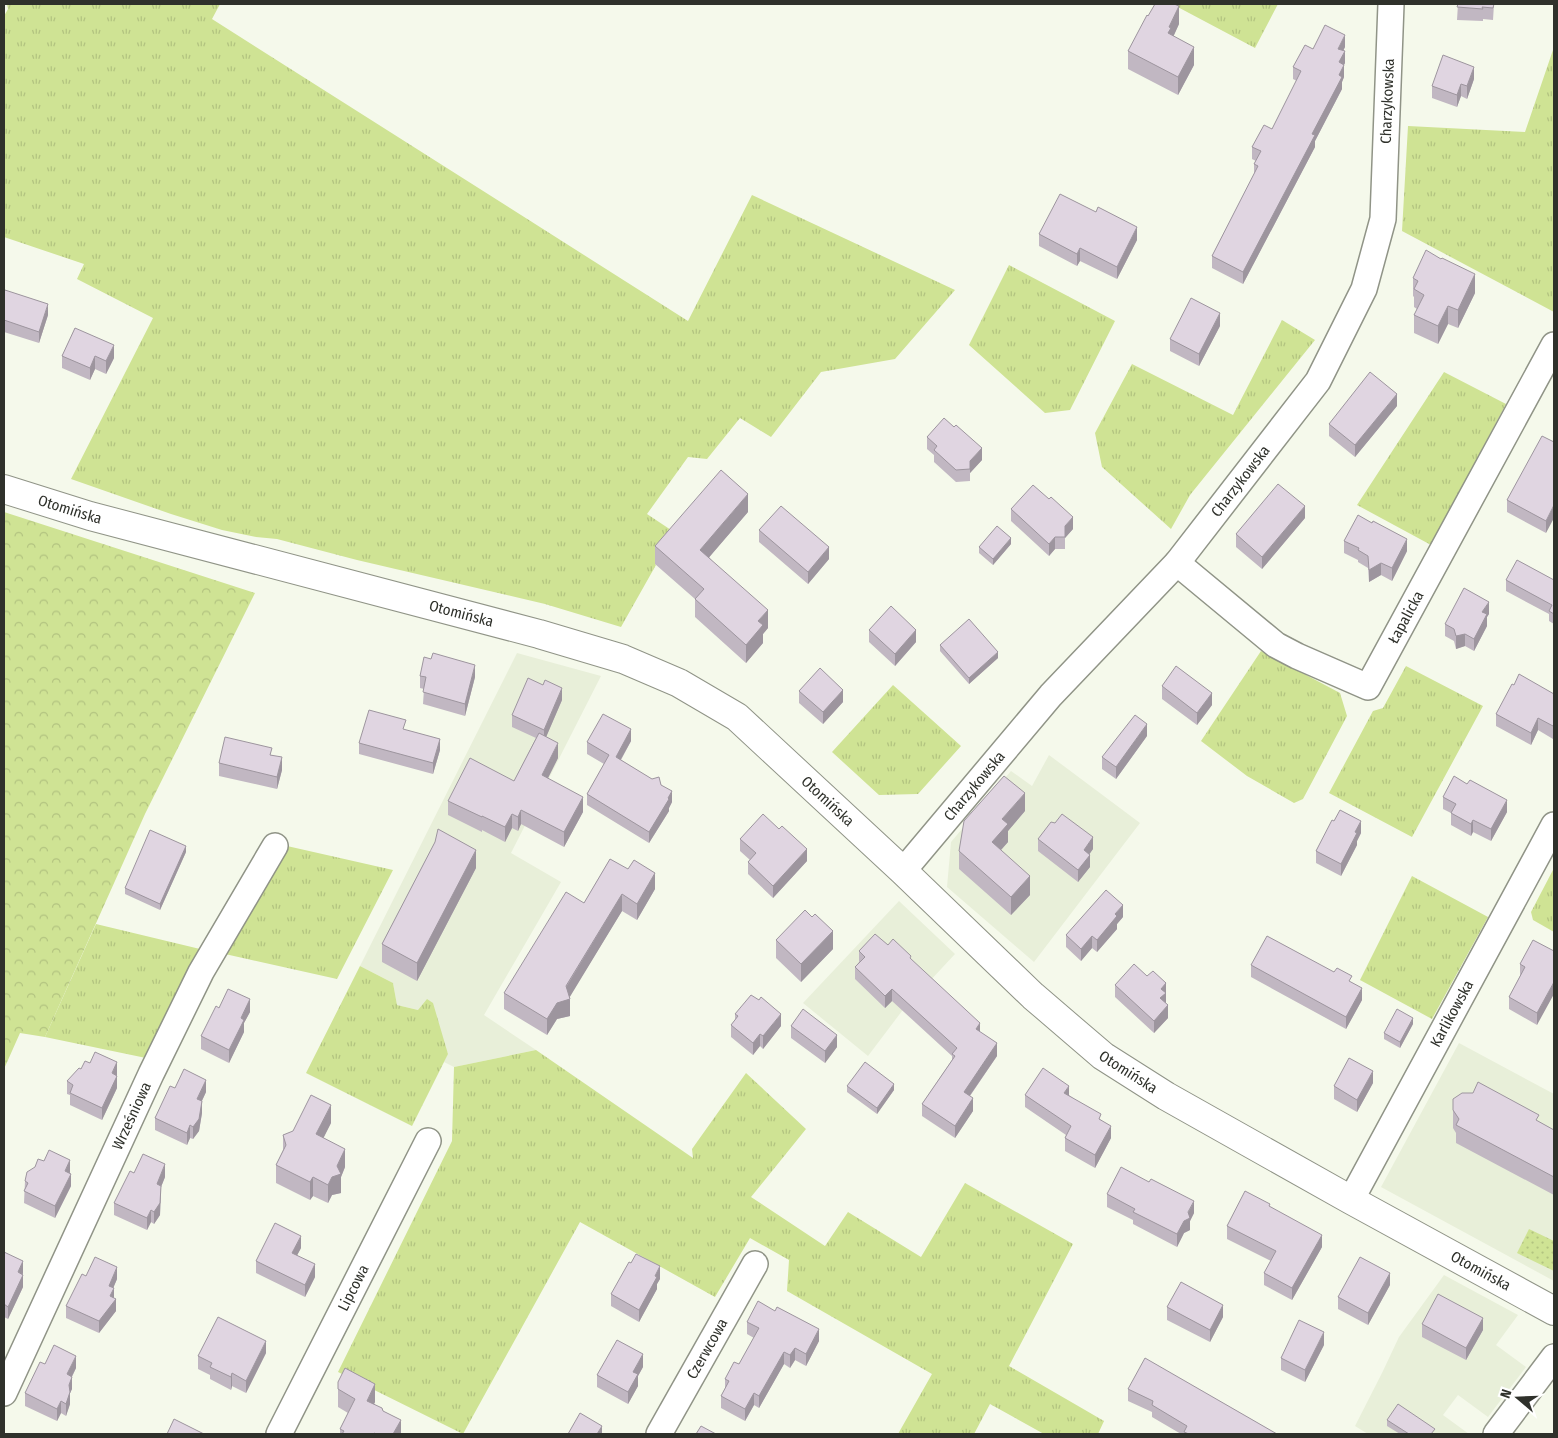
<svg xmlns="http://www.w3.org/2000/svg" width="1558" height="1438" viewBox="0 0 1558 1438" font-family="'Fira Sans Condensed',sans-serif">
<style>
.built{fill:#e8efd9}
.grass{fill:url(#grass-tufts)}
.forest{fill:url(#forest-crowns)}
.park{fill:url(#park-dots)}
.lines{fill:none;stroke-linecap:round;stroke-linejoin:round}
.minor-casing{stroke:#909487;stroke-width:28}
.tertiary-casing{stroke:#909487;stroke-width:30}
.minor{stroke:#fff;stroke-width:25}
.tertiary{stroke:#fff;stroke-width:28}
.wall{fill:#c1b7c2}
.shaded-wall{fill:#9d959e}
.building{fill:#e0d5e1;stroke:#9d959e}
.labels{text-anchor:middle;stroke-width:5;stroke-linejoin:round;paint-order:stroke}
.street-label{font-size:15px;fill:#2f312b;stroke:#fff}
</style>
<defs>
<pattern id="grass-tufts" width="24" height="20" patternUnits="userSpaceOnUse" patternTransform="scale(1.25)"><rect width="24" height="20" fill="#cfe394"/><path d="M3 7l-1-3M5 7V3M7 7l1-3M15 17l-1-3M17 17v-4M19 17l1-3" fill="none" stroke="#b2c380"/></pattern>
<pattern id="forest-crowns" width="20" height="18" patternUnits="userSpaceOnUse" patternTransform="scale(1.25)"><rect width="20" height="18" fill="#cfe394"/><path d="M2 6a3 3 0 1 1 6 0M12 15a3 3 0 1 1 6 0" fill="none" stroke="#b2c380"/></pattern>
<pattern id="park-dots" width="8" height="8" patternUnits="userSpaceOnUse" patternTransform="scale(1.25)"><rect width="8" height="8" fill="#cfe394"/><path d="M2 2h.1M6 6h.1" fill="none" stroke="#b2c380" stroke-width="1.8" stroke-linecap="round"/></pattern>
</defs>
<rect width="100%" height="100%" fill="#f5f9eb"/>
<path class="built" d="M517,653L601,676L511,853L561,882L484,1015L536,1050L454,1067L444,1062L448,1053L418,1010L397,1005L393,983L360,966Z
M1049,755L1140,823L1034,962L947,887L951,842L1011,771L1032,786Z
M899,901L955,954L902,1011L868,1056L803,1003Z
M1459,1043L1554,1094V1281L1381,1187Z
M1444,1275L1518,1315L1496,1345L1526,1367L1488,1417L1458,1395L1443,1415L1469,1434H1368L1355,1426L1382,1373L1399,1337Z"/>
<path class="grass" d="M7,4H220L212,19L688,321L752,195L955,290L895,359L821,372L771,437L740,418L707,459L688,457L647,514L680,536L655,564L656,565L621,627L545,604L357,560L277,539L256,537L222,530L171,514L71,479L153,318L77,279L84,264L4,237V16L8,9Z
M1172,4H1278L1255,48Z
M1554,47V312L1402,231L1408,126L1525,132Z
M1009,265L1115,321L1070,410L1045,413L969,345Z
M1282,320L1315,340L1190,495L1171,529L1102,467L1095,433L1132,364L1233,415Z
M1444,372L1506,404L1431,545L1357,505Z
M1261,651L1340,693L1347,716L1303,799L1294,803L1247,776L1201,741Z
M1406,666L1483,706L1412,837L1329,793L1373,711L1383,708Z
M893,685L961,746L918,794L879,795L832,752Z
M287,846L393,870L337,979L225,954Z
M1554,868V932L1533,920L1531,912Z
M1412,876L1488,917L1432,1019L1360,980Z
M96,924L200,949L146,1058L45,1037Z
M360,966L393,983L397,1005L418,1010L427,999L433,1003L448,1054L412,1126L306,1073Z
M536,1050L693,1158L692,1149L746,1073L806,1129L751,1197L825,1246L848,1212L921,1257L965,1183L1073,1244L1009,1366L1104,1421L1098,1434H1044L990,1404L974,1434H898L932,1374L787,1291L789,1260L750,1238L715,1297L580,1222L463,1434L338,1372L452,1141L454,1067Z"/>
<path class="forest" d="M4,512L255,593L145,814L45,1037L20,1033L4,1069Z"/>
<path class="park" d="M1529,1229L1554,1241V1271L1517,1253Z"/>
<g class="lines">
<g class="minor-casing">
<g id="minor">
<path id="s1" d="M1177,563L1276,645L1297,656L1368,687L1554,345"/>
<path id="s2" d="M903,871L1051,695L1177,563L1318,381L1364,289L1383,219L1391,4"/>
<path id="s3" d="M1351,1200L1554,825"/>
<path id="s4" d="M4,1393L151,1074L201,972L275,846"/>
<path id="s5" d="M279,1434L428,1141"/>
<path id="s6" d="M659,1434L755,1264"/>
<path d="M1496,1434L1554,1357"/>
</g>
</g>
<g class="tertiary-casing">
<g id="tertiary">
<path id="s7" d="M4,489L90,516L539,634L623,659L679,683L737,717L903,871L1033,996L1103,1056L1166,1096L1351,1200L1554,1311"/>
</g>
</g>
<use href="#minor" class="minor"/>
<use href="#tertiary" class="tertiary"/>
</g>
<path class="wall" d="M1458,4H1494L1493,20L1483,19V21L1457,20Z
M1148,16L1179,24L1173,36L1194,65L1178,95L1128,69V51Z
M1345,47L1343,51L1345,63L1344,65V77L1342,82V89L1315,141V147L1243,284L1212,268V256L1254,174V164L1256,161L1252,159V147L1272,129L1297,81L1293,79V67L1313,49Z
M1474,79L1467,99L1461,96L1457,107L1432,98V86Z
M1039,234L1137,240L1117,279L1080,261L1077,266L1039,246Z
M1413,278L1475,293L1458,328L1448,324L1438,344L1414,333V315L1417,309L1414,307V297L1413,296Z
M4,293L48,315L39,343L4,332Z
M1220,326L1199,366L1170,351V339Z
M75,328L114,358L106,374L95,369L90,380L62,368V356Z
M1397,406L1355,457L1329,436V424Z
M927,437L982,460L970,473V481L956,482L934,462V455L927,449Z
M1554,442L1546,533L1507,512V500Z
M1011,509L1073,529L1065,538V549H1055L1049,556L1011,521Z
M748,512L709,557L768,628L763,634V643L746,663L695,617V599L655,564V546Z
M1305,518L1262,569L1236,547V534Z
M759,530L829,559L808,584L759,542Z
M1344,541L1407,551L1392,581L1381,575L1369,582L1368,568L1358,562V560L1344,553Z
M1011,544L993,565L979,553V547Z
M1506,580H1554V624L1549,621V614L1506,591Z
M1489,614L1487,617V626L1474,651L1465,646L1456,649L1454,641L1445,636V624Z
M869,630L916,642L895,666L869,642Z
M940,645L998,658L969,684L940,651Z
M420,676L475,677L465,716L423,704L424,689L420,688Z
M1514,685L1554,694L1553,739L1538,730L1531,745L1496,726V714Z
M1162,686L1212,705L1197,725L1162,699Z
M799,691L843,702L823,724L799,703Z
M562,700L546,737L558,758L548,778L583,812L564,847L521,824L518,831L512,828L505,842L482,830V832L448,815V801L514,781L536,738L512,727V715Z
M1147,736L1116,779L1102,769V757Z
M631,741L621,760L661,785L672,802L669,808V811L649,843L587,805V794L604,764L587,754V742Z
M359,743L440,750L433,774L359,754Z
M272,755L282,770L277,789L219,776V763Z
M1443,797L1507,812L1491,841L1473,832L1471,836L1451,825V813L1443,809Z
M1025,811L1008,831V842L1001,850L1030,895L1011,915L959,869V851Z
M1334,821L1361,833L1357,841V845L1341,876L1316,863V851Z
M740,839L807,861L773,898L748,874V862L750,860L740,851Z
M1038,839L1093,849L1089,854L1090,867L1078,882L1038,851Z
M435,842L476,868L417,981L382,962V944Z
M186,852L160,910L125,894V888Z
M610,859L655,889L637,920L622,911L569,997L570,1016L557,1019L547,1035L504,1009V993L584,903Z
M1123,917L1117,924V929L1097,952L1092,948L1081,961L1066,947V935Z
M776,940L833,949L801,982L776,958Z
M888,945L911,959L980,1032L997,1056L970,1096L973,1111L955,1138L922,1116V1104L952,1060V1056L892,1001L885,1008L855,979V967L859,962V951Z
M1554,951L1537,1025L1509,1009V997L1520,976V964Z
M1251,965L1352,983L1362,1000L1346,1029L1251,977Z
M1147,976L1166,983V1003L1168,1018L1154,1033L1115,997V985Z
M219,1008L250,1012L244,1023V1032L229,1063L201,1049V1036Z
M735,1014L781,1026L763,1049L760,1046L753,1055L731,1037V1025L735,1020Z
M1413,1024L1400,1048L1384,1039V1033Z
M791,1026L837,1047L825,1063L791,1038Z
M117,1075V1088L102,1120L70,1105V1095L67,1094V1081Z
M1373,1083L1357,1112L1334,1099V1086Z
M847,1086L894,1090L877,1114L847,1092Z
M175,1088L206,1092L202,1101V1113L199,1131L193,1139L190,1138L187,1145L155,1130V1118Z
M1025,1095H1069L1101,1120L1111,1138L1095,1168L1065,1151V1138L1066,1135L1025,1107Z
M1453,1110L1539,1122L1554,1130V1195L1456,1143V1133L1453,1128Z
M331,1123L323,1138L345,1167L341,1177V1193L332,1195L328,1203L313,1196L310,1200L276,1183V1165L283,1150V1135Z
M70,1172L71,1186L55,1218L24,1203L25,1181Z
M134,1173L165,1177L161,1187L160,1215L154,1224L151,1222L147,1230L114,1215V1203Z
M1107,1194L1194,1213L1190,1221V1230L1184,1233L1177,1247L1133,1224V1220L1107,1207Z
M1270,1207L1322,1247L1292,1300L1264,1285V1273L1271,1261L1227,1239V1226Z
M301,1248L297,1255L315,1277L305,1297L256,1273V1261Z
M4,1252L23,1273V1287L8,1319L4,1317Z
M86,1276L117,1279L113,1288L114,1298L116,1311L99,1333L66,1318V1306Z
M660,1279L657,1284V1289L639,1322L611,1306V1294Z
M1390,1285L1368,1325L1338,1309V1297Z
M1167,1307L1223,1317L1210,1342L1167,1320Z
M747,1322L819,1341L806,1366L795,1360L790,1368L784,1364L759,1408L754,1405L745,1421L721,1408V1396L725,1389V1379L739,1364L754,1338L747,1334Z
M1422,1324L1483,1330L1466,1360L1422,1337Z
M1324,1345L1305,1382L1281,1370V1358Z
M266,1353L246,1393L232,1386L231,1390L210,1379V1375L198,1369V1356Z
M45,1364L76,1368L72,1377V1389L70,1393V1404L66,1416L61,1413L57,1421L25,1406V1393Z
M643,1367L638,1376V1386L628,1404L597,1387V1375Z
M338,1382L375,1402L374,1404L383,1411L401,1434H340V1429L348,1413L338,1407Z
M1128,1389L1277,1434H1181L1152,1417V1412L1128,1401Z
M1387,1420L1435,1434H1400L1387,1426Z"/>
<path class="shaded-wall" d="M1179,6V24L1171,42L1168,33L1169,27Z
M1345,35V47L1338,61V49Z
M1194,47V65L1178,95V77Z
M1345,51V63L1339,74L1344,65V77L1342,82V89L1315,141V147L1243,284V272L1312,134L1339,62Z
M1474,67V79L1467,99V86Z
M1461,84V96L1457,107V95Z
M1137,227V240L1117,279V267Z
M1080,248V261L1077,266V254Z
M1475,274V293L1458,328V310Z
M48,304V315L39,343V332Z
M1448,306V324L1438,344V326Z
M1220,313V326L1199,366V354Z
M114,345V358L106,374V361Z
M95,356V369L90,380V368Z
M1397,394V406L1355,457V445Z
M982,448V460L970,473V461Z
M748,494V512L700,568V550Z
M1554,505V518L1546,533V521Z
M1305,506V518L1262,569V557Z
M1073,517V529L1065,538V526Z
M1055,537V549L1049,556V544Z
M1011,538V544L993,565V559Z
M1407,539V551L1392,581V568Z
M829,547V559L808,584V572Z
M1381,563V575L1369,582V570Z
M1489,602V614L1487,617V626L1474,651V639L1482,612Z
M768,610V628L763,634V643L746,663V645L758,621Z
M916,630V642L895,666V654Z
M1465,634V646L1456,649V636Z
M998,652V658L969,684V678Z
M475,665V677L465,716V704Z
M562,688V700L544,742V730Z
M843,690V702L823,724V712Z
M1212,693V705L1197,725V713Z
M1538,718V730L1531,745V733Z
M1147,724V736L1116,779V767Z
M1554,724V737L1553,739V726Z
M631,729V741L616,768V757Z
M440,739V750L433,774V763Z
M558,743V758L542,790V775Z
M282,757V770L277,789V777Z
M672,791V802L669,808V811L649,843V832Z
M1025,793V811L1008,831V842L992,860V842L1002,819Z
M583,797V812L564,847V832Z
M1507,800V812L1491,841V829Z
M521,810V824L518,831V817Z
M512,814V828L505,842V827Z
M1473,820V832L1471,836V824Z
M1361,821V833L1357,841V845L1341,876V864L1355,832Z
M1093,837V849L1084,862V850Z
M186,846V852L160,910V904Z
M807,849V861L773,898V886Z
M476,850V868L417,981V963Z
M1090,855V867L1078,882V870Z
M655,873V889L637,920V904Z
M1030,876V895L1011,915V897Z
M622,894V911L568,1000L570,999V1016L557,1019L547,1035V1019Z
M1123,905V917L1117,924V929L1097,952V940L1115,914Z
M833,931V949L801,982V964Z
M1092,936V948L1081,961V949Z
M1554,982V994L1537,1025V1013Z
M1166,983V1005L1160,1011L1161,989Z
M1362,988V1000L1346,1029V1017Z
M892,989V1001L885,1008V996Z
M250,999V1012L244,1023V1032L229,1063V1050L241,1018Z
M1168,1005V1018L1154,1033V1021Z
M781,1014V1026L763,1049V1036Z
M1413,1018V1024L1400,1048V1042Z
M980,1023V1035L976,1029Z
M760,1034V1046L753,1055V1043Z
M837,1035V1047L825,1063V1051Z
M997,1043V1056L964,1104V1092Z
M117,1062V1075L112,1086V1073Z
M1373,1071V1083L1357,1112V1100Z
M117,1076V1088L102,1120V1108Z
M206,1080V1092L197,1111V1099Z
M894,1084V1090L877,1114V1108Z
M1069,1086V1098L1064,1093Z
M973,1098V1111L955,1138V1126Z
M202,1101V1113L199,1131L193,1139V1127Z
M331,1105V1123L316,1153V1134Z
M190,1125V1138L187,1145V1133Z
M1111,1126V1138L1095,1168V1155Z
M345,1149V1167L341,1177V1193L332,1195L328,1203V1185Z
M70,1160V1172L65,1184V1171Z
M165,1164V1177L161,1187L160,1215L154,1224V1212L157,1184Z
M71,1174V1186L55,1218V1206Z
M313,1177V1196L310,1200V1182Z
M1194,1201V1213L1190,1221V1230L1184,1233L1177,1247V1234Z
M151,1210V1222L147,1230V1218Z
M1322,1235V1247L1292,1300V1288Z
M301,1236V1248L292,1265V1253Z
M23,1261V1273L18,1285V1272Z
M315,1264V1277L305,1297V1285Z
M660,1266V1279L657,1284V1289L639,1322V1310L655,1276Z
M117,1267V1279L109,1298V1286Z
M1390,1273V1285L1368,1325V1313Z
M23,1275V1287L8,1319V1307Z
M114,1288V1300L116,1299V1311L99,1333V1321Z
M1223,1305V1317L1210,1342V1330Z
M1483,1318V1330L1466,1360V1348Z
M819,1329V1341L806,1366V1354Z
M1324,1332V1345L1305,1382V1370Z
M266,1341V1353L246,1393V1381Z
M795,1348V1360L790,1368V1355Z
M784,1352V1364L759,1408V1396Z
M643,1354V1367L638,1376V1386L628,1404V1392L633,1372Z
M76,1356V1368L67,1386V1374Z
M232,1373V1386L231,1390V1377Z
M72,1377V1389L70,1393V1404L66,1416V1404L69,1385Z
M375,1384V1402L367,1419V1401Z
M754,1393V1405L745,1421V1409Z
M61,1401V1413L57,1421V1409Z
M401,1420V1434H393Z
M602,1426V1434H597Z"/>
<path class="building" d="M1155,4H1174L1179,6L1169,27L1171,28L1168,33L1194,47L1178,77L1128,51L1147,15L1148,16Z
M1458,4H1494L1493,8L1482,7L1483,9L1457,7Z
M1325,25L1345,35L1338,49L1345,51L1339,62L1344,65L1339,75L1342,77L1312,134L1315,135L1243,272L1212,256L1258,166L1254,164L1261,151L1252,147L1264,125L1272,129L1301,71L1293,67L1305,45L1313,49Z
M1443,55L1474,67L1467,86L1461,84L1457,95L1432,86Z
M1060,194L1096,212L1098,207L1137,227L1117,267L1080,248L1077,254L1039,234Z
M1426,250L1441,259L1442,258L1475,274L1458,310L1448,306L1438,326L1414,315L1424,295L1414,289L1418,281L1413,278Z
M5,290L48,304L39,332L4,320V293Z
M1191,298L1220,313L1199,354L1170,339Z
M75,328L114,345L106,361L95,356L90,368L62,356Z
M1370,372L1397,394L1355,445L1329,424Z
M944,418L954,427L956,425L982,448L970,461V469L956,470L934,450L937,446L927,437Z
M1542,436L1554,442V505L1546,521L1507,500Z
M721,470L748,494L700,550L768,610L758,621L763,625L746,645L695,599L704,589L655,546Z
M1278,484L1305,506L1262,557L1236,534Z
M1033,485L1049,499L1051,497L1073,517L1065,526V537H1055L1049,544L1011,509Z
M781,506L829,547L808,572L759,530Z
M1358,515L1372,523L1373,521L1407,539L1392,568L1381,563L1369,570L1368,556L1358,550L1359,548L1344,541Z
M997,526L1011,538L993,559L979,547Z
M1517,560L1554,580V614L1549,611L1552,605L1506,580Z
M1464,588L1489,602L1482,612L1487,614L1474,639L1465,634L1456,636L1454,629L1445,624Z
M891,606L916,630L895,654L869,630Z
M969,619L998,652L969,678L940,645Z
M433,653L475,665L465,704L423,692L426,677L420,676L424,657L431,659Z
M1176,666L1212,693L1197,713L1162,686Z
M820,668L843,690L823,712L799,691Z
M1519,674L1554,694V724L1553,726L1538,718L1531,733L1496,714L1512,684L1514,685Z
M528,678L543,685L545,680L562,688L544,730L512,715Z
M369,710L406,720L403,729L440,739L433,763L359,743Z
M603,714L631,729L616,757L652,779L659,777L661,785L672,791L668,798L669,799L649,832L587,794L609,755L587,742Z
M1135,715L1147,724L1116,767L1102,757Z
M539,733L558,743L542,775L583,797L564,832L521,810L518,817L512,814L505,827L482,816V817L448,801L470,758L514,781Z
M225,737L272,748L270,755L282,757L277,777L219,763Z
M1004,776L1025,793L1002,819L1008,824L992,842L1030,876L1011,897L959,851L964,821Z
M1454,776L1467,784L1470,780L1507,800L1491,829L1473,820L1471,824L1451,813L1456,804L1443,797Z
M1340,810L1361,821L1355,832L1357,833L1341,864L1316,851L1332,820L1334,821Z
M763,814L779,829L782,826L807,849L773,886L748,862L756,853L740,839Z
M1062,814L1093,837L1084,850L1090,855L1078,870L1038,839L1051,822L1055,823Z
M438,829L476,850L417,963L382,944L435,842Z
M150,830L186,846L160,904L125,888Z
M610,859L628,869L634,860L655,873L637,904L622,894L566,986L570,999L557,1003L547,1019L504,993L566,892L584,903Z
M1106,890L1123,905L1115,914L1117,916L1097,940L1092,936L1081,949L1066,935Z
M805,910L812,917L815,914L833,931L801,964L776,940Z
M875,934L888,945L893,939L911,956L910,958L980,1023L976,1029L997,1043L964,1092L973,1098L955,1126L922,1104L955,1056L952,1054L957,1048L892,989L885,996L855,967L865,957L859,951Z
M1267,936L1334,972L1337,968L1352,976L1349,981L1362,988L1346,1017L1251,965Z
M1533,940L1554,951V982L1537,1013L1509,997L1525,967L1520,964Z
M1134,964L1147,976L1153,971L1166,983L1161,989L1166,993L1160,998L1168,1005L1154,1021L1115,985Z
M228,989L250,999L241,1018L244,1020L229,1050L201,1036L216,1006L219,1008Z
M751,995L759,1000L761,997L781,1014L763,1036L760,1034L753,1043L731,1025L738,1016L735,1014Z
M803,1009L837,1035L825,1051L791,1026Z
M1397,1009L1413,1018L1400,1042L1384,1033Z
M95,1052L117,1062L112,1073L117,1076L102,1108L70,1093L73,1085L67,1081L79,1068L81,1069L85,1061L90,1063Z
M1349,1058L1373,1071L1357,1100L1334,1086Z
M865,1062L894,1084L877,1108L847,1086Z
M1043,1068L1069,1086L1064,1093L1101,1114L1099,1119L1111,1126L1095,1155L1065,1138L1071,1126L1025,1095Z
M184,1069L206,1080L197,1099L202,1101L199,1119L193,1127L190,1125L187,1133L155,1118L170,1086L175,1088Z
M1478,1082L1539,1115L1536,1120L1554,1130V1177L1456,1125L1459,1119L1453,1110V1099L1462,1093H1473Z
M311,1095L331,1105L316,1134L345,1149L337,1166L341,1174L332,1177L328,1185L313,1177L310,1182L276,1165L286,1145L283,1135L293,1131Z
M49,1150L70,1160L65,1171L71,1174L55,1206L24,1191L28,1183L25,1181L27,1172L35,1167L38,1159L44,1161Z
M143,1154L165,1164L157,1184L161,1186L160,1203L154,1212L151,1210L147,1218L114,1203L130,1171L134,1173Z
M1121,1167L1149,1182L1151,1179L1194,1201L1188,1212L1190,1218L1184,1221L1177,1234L1133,1212L1135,1209L1107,1194Z
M1245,1191L1270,1204L1269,1206L1322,1235L1292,1288L1264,1273L1276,1251L1227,1226Z
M275,1223L301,1236L292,1253L315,1264L305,1285L256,1261Z
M4,1252L23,1261L18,1272L23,1275L8,1307L4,1304Z
M636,1254L660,1266L655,1276L657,1277L639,1310L611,1294L629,1262L631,1263Z
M95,1257L117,1267L109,1286L114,1288L110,1296L116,1299L99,1321L66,1306L82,1274L86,1276Z
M1360,1257L1390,1273L1368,1313L1338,1297Z
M1181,1282L1223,1305L1210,1330L1167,1307Z
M1438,1294L1483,1318L1466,1348L1422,1324Z
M758,1301L775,1311L777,1307L819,1329L806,1354L795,1348L790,1355L784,1352L759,1396L754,1393L745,1409L721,1396L729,1381L725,1379L734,1362L739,1364L759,1328L747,1322Z
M218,1317L266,1341L246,1381L232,1373L231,1377L210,1367L212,1363L198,1356Z
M1299,1320L1324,1332L1305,1370L1281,1358Z
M617,1340L643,1354L633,1372L638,1374L628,1392L597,1375Z
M54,1345L76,1356L67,1374L72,1377L69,1385L70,1392L66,1404L61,1401L57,1409L25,1393L40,1362L45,1364Z
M1145,1358L1277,1434H1189L1184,1432L1187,1426L1152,1405L1153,1401L1128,1389Z
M345,1368L375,1384L367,1401L382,1408L383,1411L401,1420L393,1434H376L374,1433V1434H342L344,1431L340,1429L355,1399L338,1389V1382Z
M1398,1404L1435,1429L1431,1434H1409L1387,1420Z
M580,1413L602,1426L597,1434H568Z
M174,1419L204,1434H167Z
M701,1426L716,1434H696Z"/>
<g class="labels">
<g class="street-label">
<text dy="5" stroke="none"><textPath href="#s2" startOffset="936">Charzykowska</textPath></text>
<text dy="5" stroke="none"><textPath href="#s2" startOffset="516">Charzykowska</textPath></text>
<text dy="5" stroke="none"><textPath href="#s7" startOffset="69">Otomińska</textPath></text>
<text dy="5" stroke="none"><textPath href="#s7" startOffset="474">Otomińska</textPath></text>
<text dy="5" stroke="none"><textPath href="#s1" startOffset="309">Łapalicka</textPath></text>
<text dy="5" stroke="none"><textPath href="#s2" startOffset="111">Charzykowska</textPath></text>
<text dy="5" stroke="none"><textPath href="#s7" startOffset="894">Otomińska</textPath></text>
<text dy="5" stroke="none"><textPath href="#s3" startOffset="212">Karlikowska</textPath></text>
<text dy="5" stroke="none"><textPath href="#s7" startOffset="1299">Otomińska</textPath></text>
<text dy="5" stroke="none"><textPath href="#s4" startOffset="305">Wrześniowa</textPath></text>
<text dy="5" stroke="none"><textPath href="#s7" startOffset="1704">Otomińska</textPath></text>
<text dy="5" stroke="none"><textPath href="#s5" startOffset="164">Lipcowa</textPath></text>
<text dy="5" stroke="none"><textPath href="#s6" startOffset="98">Czerwcowa</textPath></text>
</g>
</g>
<rect width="1558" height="1438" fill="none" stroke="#2f312b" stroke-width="10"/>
<g transform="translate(1518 1398) rotate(289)" stroke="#ffffff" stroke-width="4" paint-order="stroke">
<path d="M0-4L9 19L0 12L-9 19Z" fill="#2f312b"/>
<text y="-8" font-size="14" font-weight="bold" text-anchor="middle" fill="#2f312b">N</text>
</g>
</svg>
